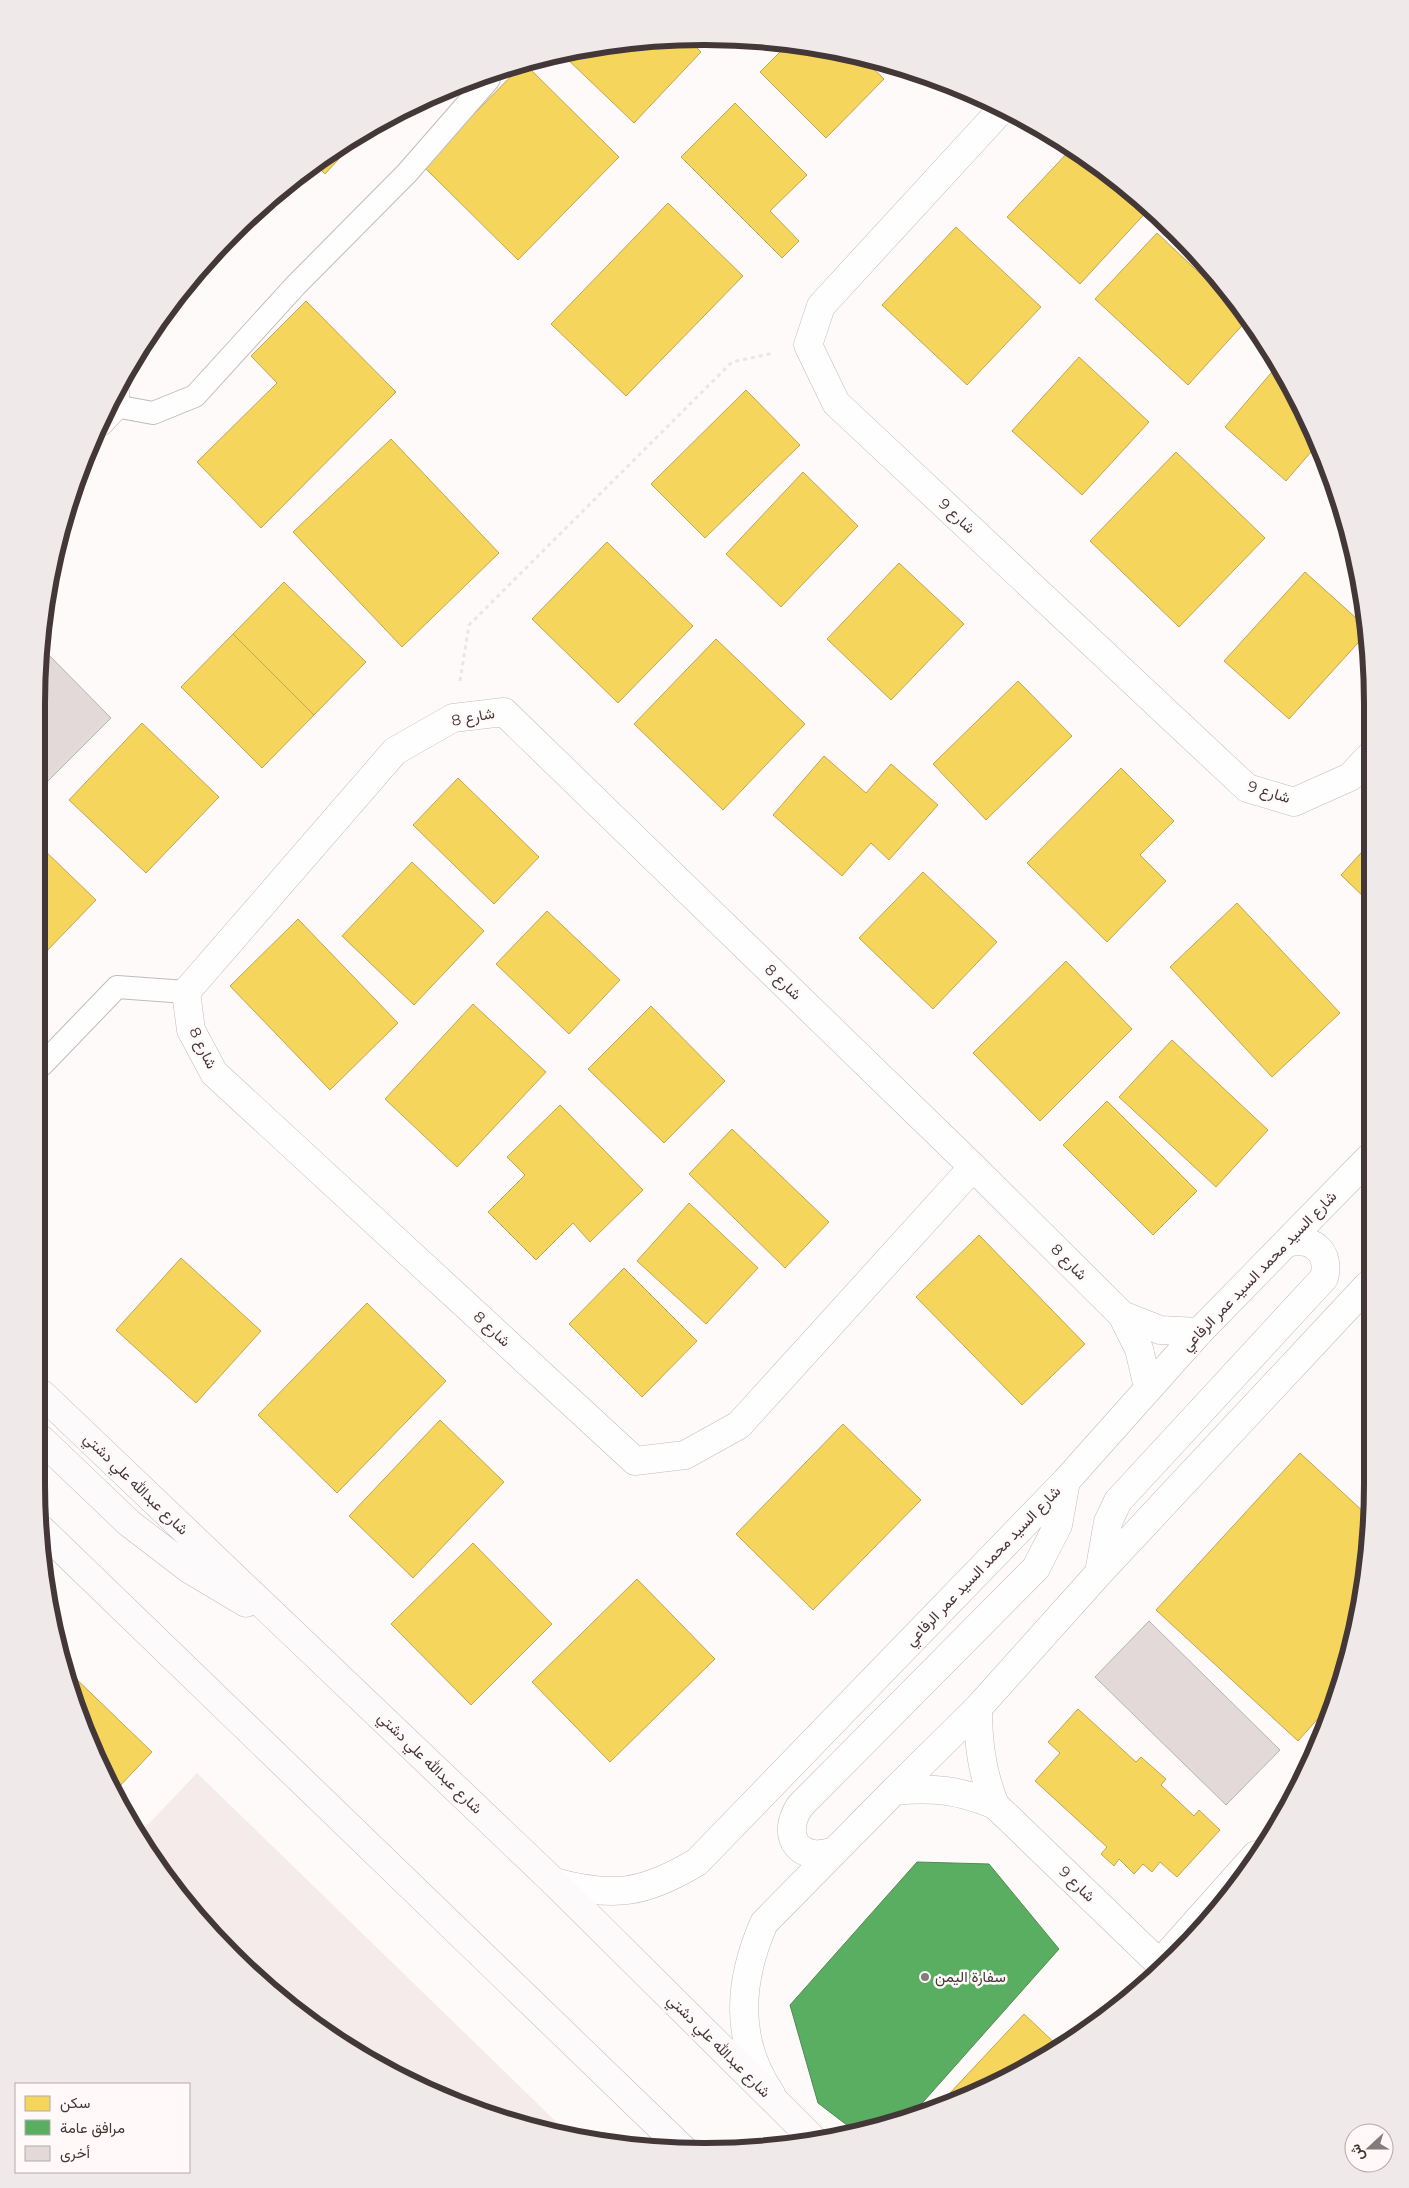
<svg xmlns="http://www.w3.org/2000/svg" width="1409" height="2188" viewBox="0 0 1409 2188" font-family="Montserrat,Vazirmatn,sans-serif">
<style>
.built{fill:#f5ebeb}
.homes{fill:#f6d55c;stroke:#c0a651}
.public{fill:#5aae61;stroke:#538a54}
.building{fill:#e4d9d9;stroke:#b9b1b2}
.lines{fill:none;stroke-linecap:round;stroke-linejoin:round}
.service-casing{stroke:#c2bbbb;stroke-width:24}
.minor-casing{stroke:#c2bbbb;stroke-width:29}
.tertiary-casing{stroke:#c2bbbb;stroke-width:29}
.secondary-casing{stroke:#c2bbbb;stroke-width:29}
.path{stroke:#e8e6e6;stroke-width:3;stroke-dasharray:4 4;stroke-linecap:butt}
.service{stroke:#fffefe;stroke-width:22}
.minor{stroke:#fffefe;stroke-width:28}
.tertiary{stroke:#fffefe;stroke-width:28}
.secondary{stroke:#fcfafa;stroke-width:28}
.poi-dot{fill:#847b7b;stroke:#fff9f9;stroke-width:2}
.labels{text-anchor:middle;stroke-width:5;stroke-linejoin:round;paint-order:stroke}
.street-label{font-size:15px;fill:#433737;stroke:#fff9f9}
.poi-label{font-size:15px;fill:#433737;stroke:#fff9f9;text-anchor:start}
.rim{fill:none;stroke:#433737;stroke-width:6}
</style>
<rect width="100%" height="100%" fill="#fefafa"/>
<path class="built" d="M197,1773L574,2139L489,2116L371,2062L297,2013L232,1956L149,1855L139,1834Z"/>
<path class="homes" d="M661,38L688,39L701,52L634,123L562,54Z
M790,42L863,59L884,79L826,138L760,72Z
M524,63L619,157L518,260L423,166Z
M735,103L807,175L770,211L799,241L782,258L681,157Z
M362,134L325,174L315,164Z
M1071,149L1150,208L1080,284L1007,217Z
M668,203L743,276L626,396L551,324Z
M956,227L1041,307L967,385L882,305Z
M1157,233L1209,282L1215,277L1235,298L1248,319L1188,385L1095,299Z
M306,301L396,392L261,528L197,462L277,383L251,356Z
M1079,357L1149,422L1082,495L1012,431Z
M1277,366L1304,409L1317,445L1286,481L1225,427Z
M746,390L800,445L705,538L651,484Z
M391,439L499,553L402,647L293,532Z
M1176,452L1265,538L1179,627L1090,541Z
M803,472L858,526L781,607L726,554Z
M607,542L693,626L618,703L532,619Z
M899,563L964,624L891,700L827,639Z
M1305,572L1366,627L1367,633L1289,719L1224,661Z
M284,582L366,662L314,715L233,634Z
M233,634L314,715L262,768L181,687Z
M716,639L805,724L723,810L634,724Z
M1018,681L1072,736L986,820L933,764Z
M142,723L219,797L146,873L69,800Z
M824,756L866,793L891,764L938,805L889,860L871,843L842,876L773,815Z
M1121,768L1174,821L1140,855L1166,881L1107,942L1027,863Z
M458,778L539,857L494,904L413,825Z
M1370,843V903L1341,875Z
M42,848L96,900L42,956Z
M412,862L484,931L414,1005L342,936Z
M923,872L997,942L933,1009L859,938Z
M1237,903L1340,1013L1272,1077L1170,967Z
M547,911L620,980L569,1034L496,964Z
M298,919L398,1023L330,1090L230,986Z
M1066,961L1132,1029L1040,1121L973,1053Z
M473,1004L546,1072L457,1167L385,1099Z
M651,1006L725,1081L664,1143L588,1069Z
M1172,1040L1268,1130L1216,1187L1119,1097Z
M1107,1101L1197,1191L1153,1235L1063,1145Z
M560,1105L643,1190L590,1242L573,1223L536,1260L488,1212L525,1175L507,1157Z
M732,1129L829,1222L785,1268L689,1174Z
M689,1203L758,1268L706,1324L637,1261Z
M979,1235L1085,1344L1022,1405L916,1297Z
M181,1258L261,1331L196,1403L116,1330Z
M624,1268L697,1341L642,1397L569,1324Z
M367,1303L446,1381L337,1493L258,1415Z
M440,1420L504,1482L413,1578L349,1516Z
M843,1424L921,1500L813,1610L736,1534Z
M1300,1453L1367,1515V1570L1331,1704L1298,1741L1156,1610Z
M473,1543L552,1624L471,1705L391,1624Z
M637,1579L715,1659L610,1762L532,1682Z
M67,1670L152,1752L117,1789L72,1698Z
M1078,1709L1136,1762L1141,1757L1166,1779L1161,1785L1194,1816L1199,1810L1220,1830L1177,1877L1160,1862L1152,1872L1143,1864L1134,1874L1119,1859L1114,1866L1101,1854L1107,1847L1035,1781L1060,1753L1048,1742Z
M1024,2014L1060,2048L960,2101L935,2109Z"/>
<path class="public" d="M917,1862L989,1864L1059,1949L908,2119L878,2129L856,2132L818,2103L790,2005Z"/>
<path class="building" d="M42,648L111,718L42,787Z
M1149,1621L1280,1750L1226,1805L1095,1677Z"/>
<g class="lines">
<g class="service-casing">
<path id="service" d="M115,406L153,413L195,396L296,285L407,173L489,79V75
M42,1065L117,987L186,992"/>
</g>
<g class="minor-casing">
<path id="minor" d="M1002,109L821,306L808,345L836,403L1247,788L1294,802L1350,777L1371,755
M100,422L115,406V392
M973,1167L739,1425L685,1455L635,1461L214,1073L191,1030L186,992L395,751L453,718L504,712L973,1167L1122,1315L1139,1349L1148,1387
M1122,1315L1160,1330L1199,1332
M978,1708C978,1743 982,1773 995,1805
M894,1791C933,1787 959,1790 995,1805L1161,1965
M1159,1964L1256,1855"/>
</g>
<g class="tertiary-casing">
<path id="tertiary" d="M1099,1573L1108,1522L1118,1501L1324,1278C1331,1252 1312,1236 1287,1243
M836,1850C801,1865 779,1837 800,1806L1036,1568L1058,1525L1066,1481
M554,1882C613,1898 644,1894 697,1862L1066,1481L1199,1332L1369,1158
M771,2094C734,2040 739,1980 764,1923L894,1791L978,1708L1099,1573L1368,1285"/>
</g>
<g class="secondary-casing">
<path id="secondary" d="M42,1394L554,1882L812,2138
M42,1440L129,1523L189,1569L246,1603
M42,1530L684,2150"/>
</g>
<path class="path" d="M460,681L469,625L732,362L774,353"/>
<use href="#service" class="service"/>
<use href="#minor" class="minor"/>
<use href="#tertiary" class="tertiary"/>
<use href="#secondary" class="secondary"/>
</g>
<circle class="poi-dot" cx="925" cy="1977" r="5"/>
<g class="labels">
<g class="street-label">
<text transform="translate(957 516) rotate(43)" y="5">شارع 9</text>
<text transform="translate(473 717) rotate(-11)" y="5">شارع 8</text>
<text transform="translate(1269 792) rotate(17)" y="5">شارع 9</text>
<text transform="translate(783 982) rotate(44)" y="5">شارع 8</text>
<text transform="translate(203 1048) rotate(64)" y="5">شارع 8</text>
<text transform="translate(1069 1262) rotate(45)" y="5">شارع 8</text>
<text transform="translate(1259 1271) rotate(-46)" y="5">شارع السيد محمد السيد عمر الرفاعي</text>
<text transform="translate(492 1329) rotate(43)" y="5">شارع 8</text>
<text transform="translate(136 1484) rotate(44)" y="5">شارع عبدالله علي دشتي</text>
<text transform="translate(983 1566) rotate(-46)" y="5">شارع السيد محمد السيد عمر الرفاعي</text>
<text transform="translate(430 1763) rotate(44)" y="5">شارع عبدالله علي دشتي</text>
<text transform="translate(1077 1884) rotate(44)" y="5">شارع 9</text>
<text transform="translate(719 2046) rotate(45)" y="5">شارع عبدالله علي دشتي</text>
</g>
<g class="poi-label">
<text x="935" y="1982">سفارة اليمن</text>
</g>
</g>
<path d="M0 0H1409V2188H0ZM704 45H705A659 659 0 0 1 1364 704V1484A659 659 0 0 1 705 2143H704A659 659 0 0 1 45 1484V704A659 659 0 0 1 704 45Z" fill="#f0e9e9" fill-rule="evenodd"/>
<path class="rim" d="M704 45H705A659 659 0 0 1 1364 704V1484A659 659 0 0 1 705 2143H704A659 659 0 0 1 45 1484V704A659 659 0 0 1 704 45Z"/>
<rect x="15" y="2083" width="175" height="90" fill="#fff9f9" stroke="#b4abab"/>
<rect x="25" y="2096" width="25" height="15" fill="#f6d55c" stroke="#b4abab"/>
<text x="60" y="2108" font-size="15" fill="#433737">سكن</text>
<rect x="25" y="2120" width="25" height="15" fill="#5aae61" stroke="#b4abab"/>
<text x="60" y="2133" font-size="15" fill="#433737">مرافق عامة</text>
<rect x="25" y="2146" width="25" height="15" fill="#e4d9d9" stroke="#b4abab"/>
<text x="60" y="2158" font-size="15" fill="#433737">أخرى</text>
<g transform="translate(1369 2148) rotate(249)"><circle r="24" fill="#fff9f9" stroke="#b4abab"/>
<path d="M0-4L9 19L0 12L-9 19Z" fill="#847b7b"/>
<text y="-8" font-size="14" font-weight="bold" text-anchor="middle" fill="#433737">ش</text>
</g>
</svg>
